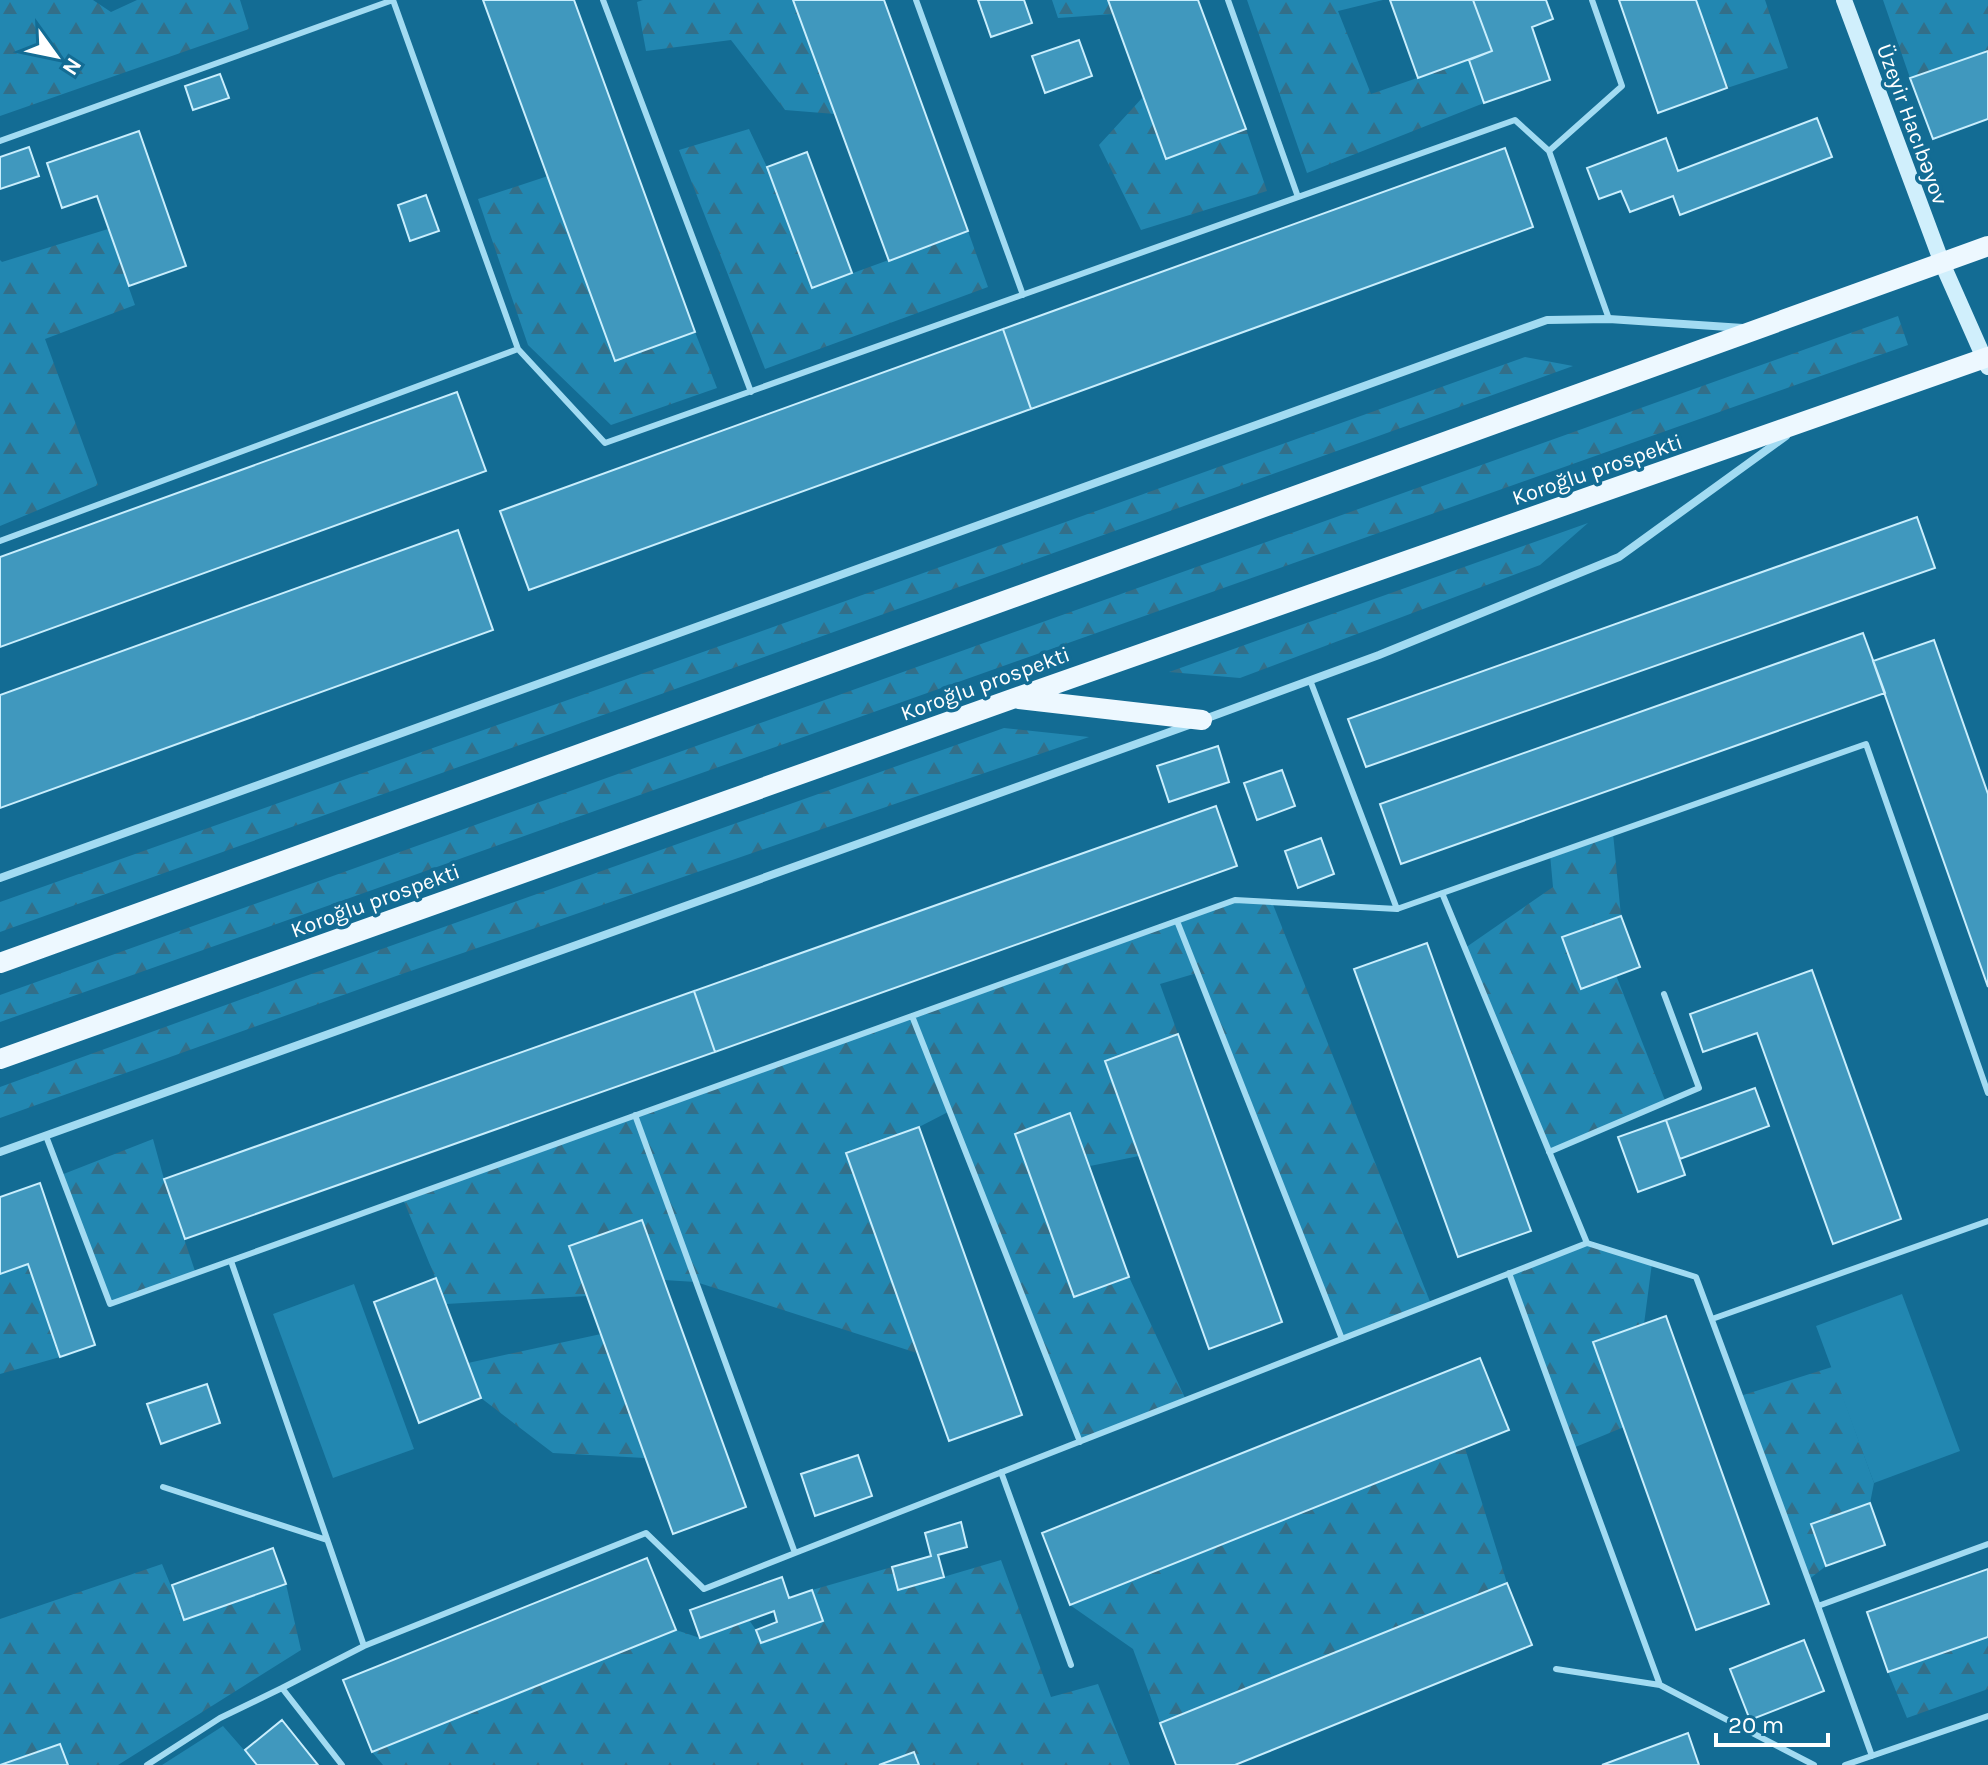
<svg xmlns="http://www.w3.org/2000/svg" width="1988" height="1765" viewBox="0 0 1988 1765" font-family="Karla,sans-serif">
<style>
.grass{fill:#2287b1}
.forest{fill:url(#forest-firs)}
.building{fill:#4098be;stroke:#c9eefd;stroke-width:2}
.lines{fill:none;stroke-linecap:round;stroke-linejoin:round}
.lane{stroke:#a2dbf2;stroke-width:6}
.street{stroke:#a2dbf2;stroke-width:8}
.secondary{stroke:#d0effc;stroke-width:16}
.primary{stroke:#edf8ff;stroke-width:20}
.labels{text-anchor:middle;stroke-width:7;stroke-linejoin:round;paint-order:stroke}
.street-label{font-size:22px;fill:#fff;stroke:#136c94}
</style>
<defs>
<pattern id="forest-firs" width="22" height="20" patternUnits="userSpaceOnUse" patternTransform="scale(2)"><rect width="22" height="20" fill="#2287b1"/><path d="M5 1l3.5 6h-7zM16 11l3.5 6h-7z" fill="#336f89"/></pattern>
</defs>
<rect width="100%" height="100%" fill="#136c94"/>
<path class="grass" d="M354,1284L414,1449L333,1478L273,1314Z
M1902,1294L1960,1451L1874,1483L1816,1326Z
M223,1726L257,1765H162Z"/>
<path class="forest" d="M0,0H93L111,12L137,0H240L249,29L0,116Z
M643,0H793L835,114L785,110L731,40L646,51L637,2Z
M1052,0H1108L1113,14L1058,18Z
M1247,0H1383L1338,11L1371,94L1469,60L1484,103L1307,173Z
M1696,0H1765L1788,68L1727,88Z
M1883,0H1988V51L1910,78Z
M1143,97L1166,158L1246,129L1267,191L1141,230L1099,145Z
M749,129L767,167L812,288L968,231L988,287L765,369L679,150Z
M548,176L615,360L695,332L717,388L611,425L528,345L478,199Z
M108,229L135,305L45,339L98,485L0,526V260L2,262Z
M1898,316L1908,345L0,1022V995Z
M1525,357L1573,366L0,932V902L762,631Z
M1588,523L1540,565L1240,678L1169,672Z
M1004,728L1089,737L399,975L0,1118V1087L300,978Z
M1613,833L1621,916L1562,938L1581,988L1616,975L1666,1103L1549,1152L1465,948L1553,887L1550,854Z
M1235,900L1272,902L1431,1304L1342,1339L1197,973L1160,984L1178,1034L1105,1061L1139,1156L1090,1166L1070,1114L1074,1297L1129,1277L1186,1400L1080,1442L950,1111L919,1127L846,1154L917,1353L696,1282L664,1280L642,1220L570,1246L587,1296L446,1304L403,1199Z
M153,1139L164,1179L196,1274L110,1304L61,1175Z
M1587,1243L1652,1263L1644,1324L1593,1343L1624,1427L1573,1448L1509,1273Z
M28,1264L60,1357L0,1374V1274Z
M601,1334L645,1458L553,1453L481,1398L468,1363Z
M1832,1367L1874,1483L1870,1503L1811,1524L1826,1566L1808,1580L1740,1396Z
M1465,1448L1507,1583L1160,1723L1133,1649L1070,1605Z
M1001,1560L1051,1697L1098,1684L1130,1765H919L914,1752L879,1765H383L372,1752L676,1630L700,1638L749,1620L756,1630L761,1643L823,1621L812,1590L892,1567L899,1590Z
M162,1564L185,1620L286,1584L301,1650L118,1765H68L60,1744L0,1765V1619Z
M1988,1637V1689L1907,1718L1888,1672Z"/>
<path class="building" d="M483,0H574L695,332L615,361Z
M793,0H884L968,231L889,261Z
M978,0H1024L1032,23L991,37Z
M1108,0H1198L1246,129L1166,159Z
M1390,0H1473L1492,51L1418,78Z
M1473,0H1546L1553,19L1532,27L1550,80L1484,103L1469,60L1492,51Z
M1619,0H1696L1727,88L1658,113Z
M1079,40L1092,76L1045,93L1032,56Z
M1988,51V119L1933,139L1910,78Z
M220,74L229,98L193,110L185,86Z
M1817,118L1832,157L1680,215L1673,196L1630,212L1621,191L1599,199L1587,168L1666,138L1678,171Z
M139,131L186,266L129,286L97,196L62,208L47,163Z
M29,147L39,176L0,189V157Z
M1505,148L1533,227L1031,409L1003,329Z
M807,152L852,273L812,288L767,167Z
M426,195L439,231L410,241L398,205Z
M1003,329L1031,409L529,590L500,511Z
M457,392L486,471L0,647V557Z
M1917,517L1935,568L1366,767L1348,719Z
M458,530L493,630L0,808V695Z
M1863,633L1885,693L1401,864L1380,804Z
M1934,640L1988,794V987L1873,661Z
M1218,746L1229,782L1169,802L1157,766Z
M1282,770L1295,806L1257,820L1244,783Z
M1216,806L1237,866L715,1052L694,991Z
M1321,838L1334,874L1298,888L1285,851Z
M1621,916L1640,967L1581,989L1562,937Z
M1427,943L1531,1231L1458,1257L1354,969Z
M1812,970L1901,1219L1833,1244L1757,1033L1703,1052L1690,1014Z
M694,991L715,1052L185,1239L164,1179Z
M1178,1034L1282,1322L1209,1349L1105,1061Z
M1755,1088L1769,1126L1680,1159L1666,1120Z
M1070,1113L1129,1277L1074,1297L1015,1134Z
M1666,1120L1685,1175L1638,1192L1618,1137Z
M919,1127L1022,1415L949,1441L846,1153Z
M40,1183L95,1345L60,1357L28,1264L0,1274V1197Z
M642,1220L746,1507L673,1534L569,1246Z
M436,1278L481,1398L419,1423L374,1302Z
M1666,1316L1769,1604L1696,1630L1593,1342Z
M1480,1358L1509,1430L1070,1605L1042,1533Z
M207,1384L220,1423L161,1444L147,1404Z
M858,1455L872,1496L815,1516L801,1474Z
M1870,1503L1885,1545L1826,1566L1811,1524Z
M961,1522L967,1547L938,1555L944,1577L898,1590L892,1567L931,1556L925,1533Z
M273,1548L286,1584L184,1620L172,1585Z
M647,1558L676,1630L372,1752L343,1680Z
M1988,1569V1637L1888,1672L1867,1612Z
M782,1577L789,1598L812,1590L823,1621L761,1643L756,1630L777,1622L774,1611L700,1638L690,1610Z
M1507,1583L1532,1645L1235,1765H1176L1160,1723Z
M1804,1640L1824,1691L1750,1720L1730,1669Z
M282,1720L318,1765H257L245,1750Z
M1688,1733L1699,1765H1602Z
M60,1744L68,1765H0Z
M914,1752L919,1765H879Z"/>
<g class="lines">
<path class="lane" d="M603,0L751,392
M916,0L1023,295
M1228,0L1298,197
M1592,0L1622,86L1549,151L1609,319
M0,141L393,0L518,349L605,443L1515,120L1549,151
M0,541L518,349
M1310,680L1397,909L1866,744L1988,1093
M1442,893L1587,1243L1696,1277L1818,1606
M1177,921L1342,1339
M912,1016L1080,1442
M635,1115L795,1553L1587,1243
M46,1136L110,1304L1235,900L1397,909
M1549,1152L1699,1088L1664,994
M231,1261L364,1646L646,1533L704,1589L795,1553
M1509,1273L1660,1685L1814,1765
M1712,1319L1988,1221
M1001,1472L1071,1665
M163,1487L327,1540
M1556,1669L1660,1685
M1872,1756L1818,1606L1988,1544
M147,1765L220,1718L282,1688
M342,1765L282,1688L364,1646
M1845,1765L1988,1716"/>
<path class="street" d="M1202,720L1379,655L1619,557L1786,436
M0,878L1547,320L1609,319L1743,328
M0,1152L1189,725"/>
<path class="secondary" d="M1844,0L1942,263L1988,367"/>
<path class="primary" d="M1019,699L1202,720
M0,963L1988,246
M0,1059L1015,698L1988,357"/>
</g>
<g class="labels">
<g class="street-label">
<text transform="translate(1913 124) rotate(70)" y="8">Üzeyir Hacıbəyov</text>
<text transform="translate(1597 469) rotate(-19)" y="8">Koroğlu prospekti</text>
<text transform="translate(985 683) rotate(-20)" y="8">Koroğlu prospekti</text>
<text transform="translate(375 900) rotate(-20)" y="8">Koroğlu prospekti</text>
</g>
</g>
<g transform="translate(56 56) rotate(123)" stroke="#136c94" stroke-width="6" paint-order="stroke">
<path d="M0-6L14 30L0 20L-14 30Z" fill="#ffffff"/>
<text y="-12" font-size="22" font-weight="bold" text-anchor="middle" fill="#ffffff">N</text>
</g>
<path d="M1716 1733v12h112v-12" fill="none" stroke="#ffffff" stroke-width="4"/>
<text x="1728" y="1733" font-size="24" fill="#ffffff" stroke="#136c94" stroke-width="6" paint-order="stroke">20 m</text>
</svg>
